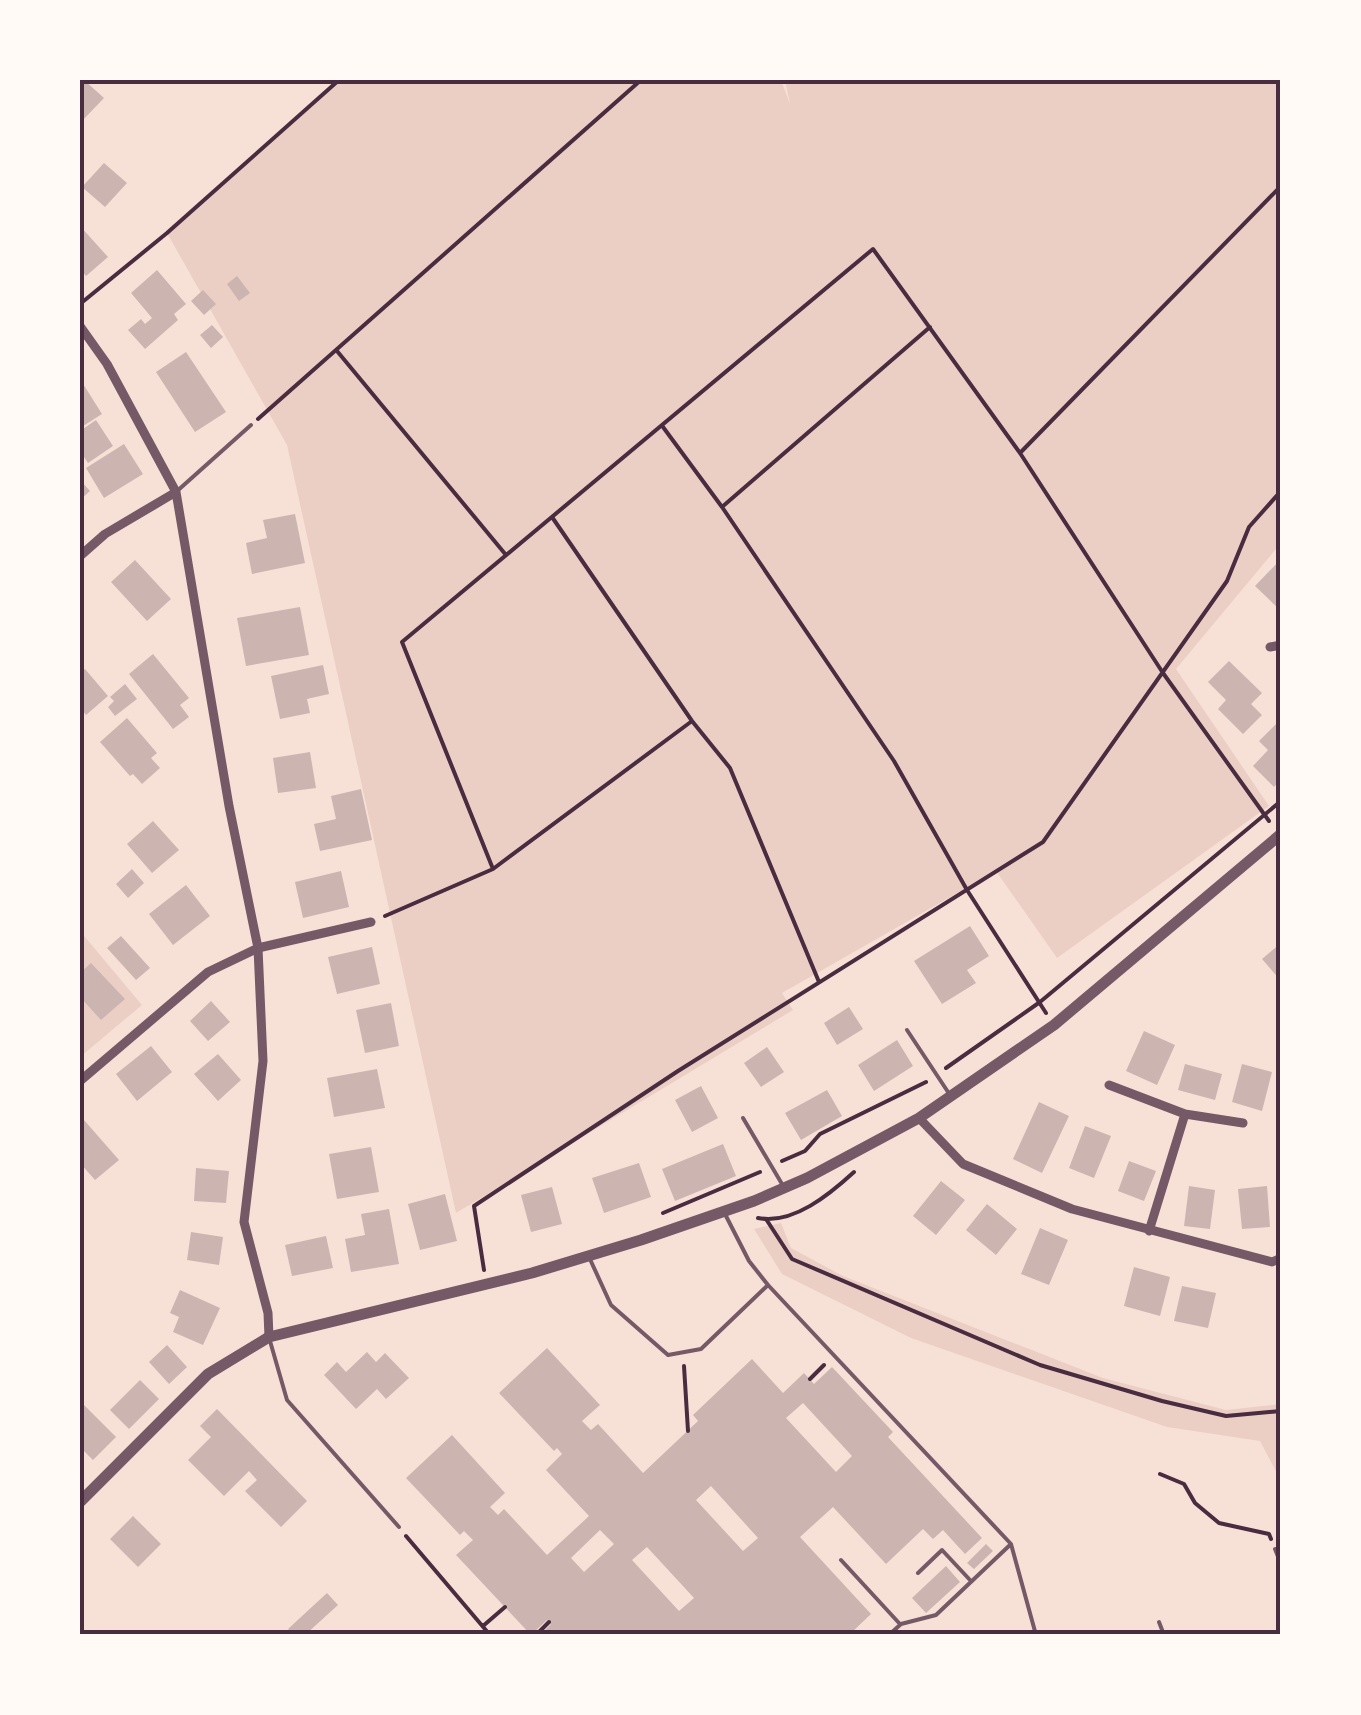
<svg xmlns="http://www.w3.org/2000/svg" width="1361" height="1715" viewBox="0 0 1361 1715" font-family="Quicksand,sans-serif">
<style>
.green{fill:#ebcfc5}
.building{fill:#ccb4b1;fill-rule:evenodd}
.lines{fill:none;stroke-linecap:round;stroke-linejoin:round}
.path{stroke:#4a2c40;stroke-width:4}
.service{stroke:#755966;stroke-width:4}
.minor{stroke:#755966;stroke-width:9}
.tertiary{stroke:#755966;stroke-width:11}
.neatline{fill:none;stroke:#4a2c40;stroke-width:4}
</style>
<rect width="100%" height="100%" fill="#f7e1d7"/>
<path class="green" d="M339,80H781L790,104L785,80H1281V543L1176,669L1269,806L1057,958L996,871L782,993L793,1010L456,1213L287,445L167,233Z
M80,931L142,1005L80,1057Z
M781,1223L791,1248L843,1276L1103,1378L1226,1410L1281,1404V1481L1260,1441L1167,1427L911,1338L782,1274L754,1229Z"/>
<path class="building" d="M80,80H84L104,98L82,121Z
M104,163L127,183L105,207L82,187Z
M80,226L108,257L86,276L80,269Z
M157,270L186,304L174,314L178,320L145,349L128,330L141,319L145,324L152,318L131,293Z
M237,276L250,293L239,301L227,284Z
M203,290L216,304L204,315L191,301Z
M212,325L223,337L211,348L200,335Z
M186,352L226,412L195,432L156,372Z
M80,379L102,414L80,428Z
M96,420L113,446L88,463L80,451L84,443L80,431Z
M124,444L143,474L104,498L86,468Z
M80,480L90,491L80,500Z
M295,514L305,563L252,574L246,543L267,538L263,520Z
M1281,559V611L1255,586Z
M135,560L171,599L147,621L111,582Z
M300,607L309,655L246,666L237,618Z
M153,654L189,698L180,705L189,717L173,729L129,674Z
M1229,661L1262,693L1251,704L1262,715L1243,734L1218,709L1226,700L1208,682Z
M323,665L329,694L307,699L310,713L280,719L271,676Z
M85,669L108,696L86,715L80,707V673Z
M125,684L137,699L115,716L108,707L114,701L110,697Z
M127,718L157,753L151,758L160,768L142,784L133,774L130,776L100,742Z
M1281,719V779L1274,787L1253,766L1268,750L1259,741Z
M310,752L316,788L278,793L273,758Z
M361,789L372,840L320,851L314,824L336,819L331,796Z
M153,821L179,850L152,873L127,844Z
M132,869L144,883L128,898L116,884Z
M341,871L349,907L303,918L295,882Z
M186,885L210,916L173,945L149,914Z
M970,926L989,956L967,970L976,983L942,1004L914,961Z
M121,936L150,968L136,980L107,948Z
M1281,943V981L1262,959Z
M372,947L380,984L337,994L328,957Z
M91,963L125,999L101,1020L80,997V973Z
M211,1001L230,1022L208,1041L190,1021Z
M391,1003L399,1046L365,1053L356,1010Z
M849,1007L863,1029L837,1045L824,1023Z
M1144,1031L1175,1045L1157,1085L1126,1071Z
M897,1040L913,1066L874,1091L858,1065Z
M151,1046L172,1072L137,1101L116,1074Z
M767,1047L784,1072L761,1087L744,1063Z
M218,1054L241,1080L218,1101L194,1074Z
M1185,1064L1222,1074L1215,1100L1178,1090Z
M1242,1064L1272,1072L1262,1111L1232,1102Z
M377,1069L385,1108L334,1117L327,1078Z
M701,1086L718,1118L692,1132L675,1100Z
M827,1090L842,1116L801,1140L785,1113Z
M1039,1102L1069,1116L1042,1173L1013,1159Z
M84,1120L119,1160L95,1180L80,1163V1123Z
M1085,1126L1111,1136L1094,1178L1069,1168Z
M723,1144L736,1176L675,1201L662,1169Z
M371,1147L379,1192L337,1199L329,1154Z
M1129,1161L1156,1171L1144,1201L1118,1191Z
M639,1163L651,1197L604,1213L592,1178Z
M196,1168L229,1171L226,1203L194,1201Z
M941,1181L965,1200L936,1235L913,1216Z
M1189,1186L1215,1190L1210,1229L1184,1226Z
M1267,1186L1270,1227L1242,1229L1238,1189Z
M552,1187L562,1224L531,1232L521,1195Z
M445,1194L457,1241L420,1250L408,1204Z
M987,1204L1017,1229L996,1255L966,1230Z
M389,1209L399,1264L351,1272L345,1239L365,1235L361,1214Z
M1040,1228L1068,1240L1049,1285L1021,1274Z
M191,1232L223,1237L219,1265L187,1260Z
M326,1236L333,1268L292,1276L285,1245Z
M1134,1267L1170,1277L1160,1316L1124,1306Z
M1182,1286L1216,1293L1208,1328L1174,1321Z
M180,1290L220,1308L203,1345L173,1332L179,1317L170,1313Z
M167,1345L187,1367L169,1384L149,1362Z
M547,1348L600,1405L582,1421L591,1430L598,1424L643,1473L698,1421L693,1415L752,1359L783,1393L804,1373L814,1384L832,1367L893,1432L888,1437L982,1538L965,1554L943,1530L933,1539L923,1529L886,1564L833,1507L800,1537L871,1614L849,1635H549L545,1630L551,1624L547,1620L531,1635L456,1555L473,1540L464,1531L460,1535L406,1478L452,1435L505,1493L490,1507L498,1515L504,1509L547,1555L589,1516L546,1470L562,1454L557,1448L554,1451L499,1393ZM803,1403L852,1456L836,1472L786,1418ZM711,1486L758,1538L743,1551L696,1500ZM600,1530L614,1544L584,1572L571,1558ZM647,1547L694,1598L679,1611L632,1560Z
M367,1352L376,1362L385,1353L409,1378L386,1399L377,1389L356,1409L324,1375L337,1362L346,1372Z
M140,1380L159,1399L129,1429L110,1410Z
M83,1404L116,1437L93,1460L80,1447V1407Z
M217,1409L307,1501L281,1527L245,1491L257,1480L249,1471L224,1496L188,1460L211,1437L200,1426Z
M133,1516L161,1544L138,1567L110,1539Z
M986,1544L993,1551L974,1569L967,1563Z
M946,1566L960,1582L926,1613L912,1598Z
M327,1593L338,1605L305,1635H294L288,1629Z"/>
<g class="lines">
<path class="path" d="M80,304L167,233L339,80
M337,351L506,555
M258,419L641,80
M663,427L722,507L894,761L967,890L1046,1013
M1020,453L1281,186
M722,507L930,327
M552,517L692,721L730,768L819,982
M493,869L402,642L873,249L1020,453L1163,673L1269,821
M385,916L493,869L692,721
M946,1068L1040,1002L1281,801
M782,1161L805,1151L820,1134L926,1082
M663,1213L760,1172
M758,1218C793,1225 830,1194 854,1172
M766,1219L792,1259L1040,1365L1162,1401L1226,1416L1281,1411
M484,1270L474,1206L678,1071L1043,842L1227,581L1249,527L1281,491
M684,1366L688,1431
M810,1379L824,1365
M1160,1474L1184,1484L1195,1503L1219,1523L1269,1534L1271,1539
M406,1536L490,1635
M483,1626L505,1607
M536,1635L549,1622"/>
<path class="service" d="M176,492L251,425
M907,1030L948,1092
M743,1118L782,1184
M726,1216L749,1261L768,1285L1011,1544L1036,1635
M589,1257L611,1305L668,1355L701,1349L768,1285
M270,1341L287,1400L399,1527
M1275,1549L1281,1564
M841,1560L899,1623
M918,1573L942,1550L970,1580
M1159,1622L1164,1635
M889,1635L901,1624L936,1615L1011,1544"/>
<path class="minor" d="M80,326L107,364L176,492L229,806L258,948L263,1061L244,1222L268,1313L269,1337
M80,556L105,534L176,492
M1270,647L1281,645
M80,1081L208,972L258,948L371,922
M1109,1085L1185,1114L1243,1123
M919,1118L963,1164L1072,1209L1272,1262L1281,1258
M1149,1231L1185,1114"/>
<path class="tertiary" d="M80,1502L208,1374L269,1337L532,1273L641,1240L754,1201L807,1178L919,1118L1054,1025L1281,834"/>
</g>
<rect width="1361" height="1715" fill="none" stroke="#fffaf5" stroke-width="165"/>
<rect x="82" y="82" width="1196" height="1550" class="neatline"/>
</svg>
